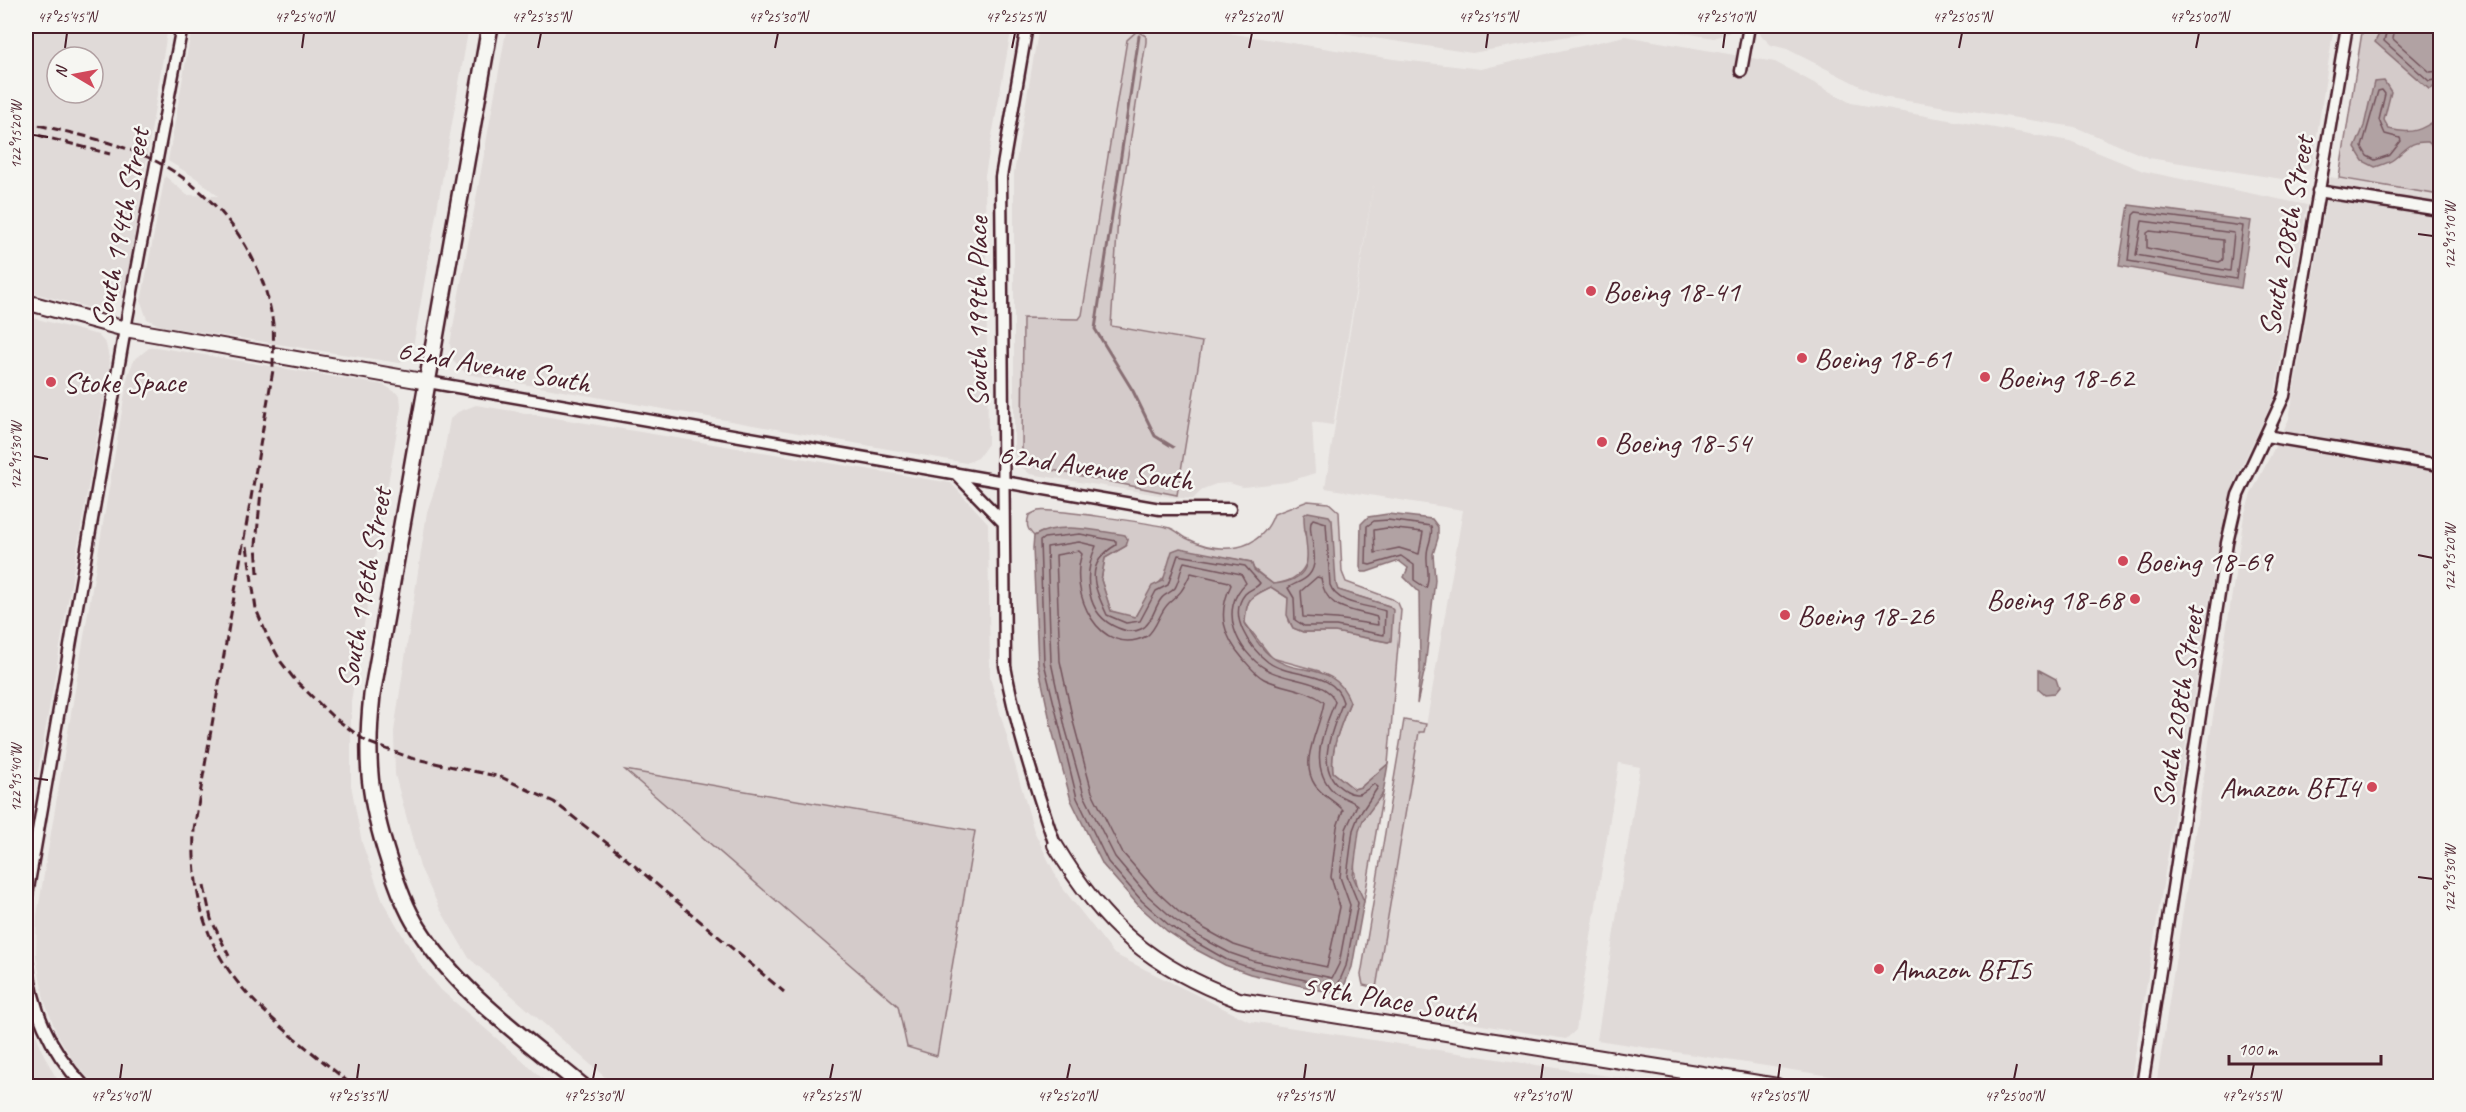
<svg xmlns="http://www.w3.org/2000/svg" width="2466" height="1112" viewBox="0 0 2466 1112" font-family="Caveat,sans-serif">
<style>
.built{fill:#e0dad8;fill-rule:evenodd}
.green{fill:#d4cbca;stroke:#8f757a;stroke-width:1.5}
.water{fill:#b1a2a3;stroke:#886e73;stroke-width:1.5}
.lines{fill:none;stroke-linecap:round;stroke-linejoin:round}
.shore{stroke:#73535b;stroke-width:1.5}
.stream{stroke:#886e73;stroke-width:3}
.minor-casing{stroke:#4a1f2b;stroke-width:15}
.tertiary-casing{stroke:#4a1f2b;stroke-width:18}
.secondary-casing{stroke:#4a1f2b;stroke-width:20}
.minor{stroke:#f6f6f2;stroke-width:10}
.tertiary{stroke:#f6f6f2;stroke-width:14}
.secondary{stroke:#f6f6f2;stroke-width:15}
.rail{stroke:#4a1f2b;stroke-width:3;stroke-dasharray:9 4.5;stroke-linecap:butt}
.ticks{fill:none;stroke:#4a1f2b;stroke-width:2}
.poi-dot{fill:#d1495b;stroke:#f6f6f2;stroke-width:2}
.labels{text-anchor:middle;stroke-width:5;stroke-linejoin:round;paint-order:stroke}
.street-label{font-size:30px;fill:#4a1f2b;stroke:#f6f6f2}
.poi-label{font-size:30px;fill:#4a1f2b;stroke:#f6f6f2;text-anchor:start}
.neatline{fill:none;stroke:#4a1f2b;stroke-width:2}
.ticks-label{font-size:15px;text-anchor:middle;fill:#4a1f2b}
</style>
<rect width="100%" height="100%" fill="#ece9e6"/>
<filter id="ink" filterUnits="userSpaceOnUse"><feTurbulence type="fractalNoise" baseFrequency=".0167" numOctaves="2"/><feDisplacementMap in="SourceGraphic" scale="12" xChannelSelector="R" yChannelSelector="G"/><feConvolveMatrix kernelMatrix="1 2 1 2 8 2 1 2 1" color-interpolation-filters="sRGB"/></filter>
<g filter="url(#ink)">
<path class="built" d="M26,26H168L127,282L120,296L102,311L26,291ZM57,57H93V93H57Z
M192,26H469L413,347L409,356L399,363L161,326L147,319L141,302L165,176L187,195L218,196L196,178L168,161Z
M507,26H1012L985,175L988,437V444L978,458L966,463L467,374L460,368L453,361L450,344Z
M1039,26H1184L1393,59L1481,69L1625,36L1775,62L1851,103L2070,141L2143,171L2307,205L2274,398L2235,480L2215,566L2130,1086H1895L1597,1040L1640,767L1619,763L1576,1030L1566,1039L1373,1007L1419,731L1425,732L1463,510L1325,488L1374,182L1333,425L1312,422L1315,473L1287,482L1243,487L1229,483L1216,484L1203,489L1193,499L1171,497L1030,474L1018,464L1014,454V173Z
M1296,26H1626L1472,53Z
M1643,26H1735L1728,33L1714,38Z
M1758,26H2334L2313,161L2305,174L2288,180L2149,158L2075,127L1882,97L1787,49L1771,45L1761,35Z
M2330,177L2440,195V1086H2156L2244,516L2251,494L2289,419Z
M26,316L98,335L106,344L110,363L26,840Z
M156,347L384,385L400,395L401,407L351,701V785L362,843L383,902L420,965L441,990L551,1086H95L74,1062L57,1034L44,1000L36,955L37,916L128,375L134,360L149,348Z
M476,405L951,483L988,523L990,678L1034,831L1061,886L1114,954L1249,1021L1674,1086H615L469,958L440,909L420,867L395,775L394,731L427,512L441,470L450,419L458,412ZM626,771L975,831L907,1047L898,1006Z
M26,1005L42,1051L55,1076L64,1086H26Z"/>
<path class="green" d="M2363,26H2440V195L2339,178Z
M1137,31L1146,36V42L1118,218L1111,326L1202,342L1177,495L1037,467L1025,456L1022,449L1023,318L1079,319L1082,315L1127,40Z
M1308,501L1329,503L1339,512L1342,572L1346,582L1392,599L1398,603L1401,610L1388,764L1361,787L1354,789L1333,772C1330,748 1341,724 1350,702L1319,671L1272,658L1245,623C1246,598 1249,598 1271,587L1288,598L1289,621L1293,628L1303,632H1335L1388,642L1389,606L1338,590L1303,529C1316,557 1305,581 1273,584L1254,569L1251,562L1222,557L1167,574L1146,598L1135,617H1128L1111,611L1101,580L1105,558L1126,546L1042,532L1034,536C1027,529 1026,525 1029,515C1032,514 1035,512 1038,511C1048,508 1156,524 1170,528C1176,530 1181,535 1186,538C1220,555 1260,553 1274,514Z
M1404,720L1426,724L1424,732H1419L1376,988L1363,985L1361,975Z
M625,770L975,831L937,1056L907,1047L898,1006Z
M1383,793L1364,901C1351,881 1351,841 1363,820C1369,810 1377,802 1383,793Z"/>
<path class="water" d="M2383,26H2440V84L2429,89L2375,42Z
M2384,81L2391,92L2384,120L2389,129C2412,135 2422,130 2440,117V153L2428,142C2409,141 2407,149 2394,159C2389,163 2381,165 2375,167L2363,161L2355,148L2364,126L2374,82Z
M2129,205L2251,221L2241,288L2119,266Z
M1308,512L1329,516L1332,520L1336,584L1338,590L1389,606L1393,610L1391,641L1388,642L1335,632H1303L1293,628L1287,615L1288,598L1271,587C1249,597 1246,598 1245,623C1252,635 1261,649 1272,657C1297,677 1335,660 1350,702C1341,724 1330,749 1333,772L1354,789L1361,787L1388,764L1383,793L1363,820L1359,831L1353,876L1364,901L1352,967L1342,991L1337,994L1250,974L1225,965L1193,948L1167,931L1138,905L1103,865L1071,800L1052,730L1038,664L1033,548L1034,536C1059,521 1097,531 1125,535L1128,540L1126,546L1105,558L1101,580L1111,611L1135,617L1152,586L1163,581L1172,551L1180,548L1251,562L1254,570L1273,584C1323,580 1303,547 1304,515Z
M1388,514L1432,519L1438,527V538L1433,554L1435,580L1425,668L1417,704L1420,670L1419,592L1404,577L1408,568L1399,561L1367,572H1362L1360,567L1361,524L1368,517Z
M2039,670L2056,679L2059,688L2055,693L2045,694L2039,689Z"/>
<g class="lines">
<path class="shore" d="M2388,26L2384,41L2429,81L2440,79
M2395,26L2393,39L2430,72L2440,71
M2382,90L2385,94L2379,120L2385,134L2400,138L2401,141L2390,155L2375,160L2367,156L2362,147L2378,91Z
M2136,212L2243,226L2236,279L2128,261L2133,215Z
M2142,221L2234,233L2230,271L2136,255Z
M2150,231L2223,240V260L2219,262L2147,248V233Z
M1313,519L1326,523L1330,585C1337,605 1367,605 1385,611L1384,635L1336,626H1304L1295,620L1294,598L1288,588C1294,583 1303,582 1309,575C1323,559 1304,528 1313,519Z
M1388,520L1431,526C1434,537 1427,544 1427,555C1426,566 1431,577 1426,588L1414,580V565L1401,556L1370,565L1366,564L1367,526L1374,521Z
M1387,528L1423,532L1419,554L1399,548L1375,553L1374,530Z
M1080,534L1116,541V545C1084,564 1093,585 1107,615L1126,623L1140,621L1156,591L1168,585L1178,555L1245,566L1260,583C1257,588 1250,589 1245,594C1227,616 1250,648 1268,662C1291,679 1334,669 1343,702C1332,730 1312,772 1346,791C1358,798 1364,792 1374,784L1378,787L1358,817L1353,830L1347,876L1358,903L1346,966L1337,987L1251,968L1227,960L1197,943L1170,926L1142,901L1108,862L1077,798L1044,663L1040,541L1044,538Z
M1079,542L1096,546C1083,575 1085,615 1118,628C1125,631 1133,633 1141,629C1152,624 1154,608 1161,599C1164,594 1171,593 1175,588C1180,580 1180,570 1184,562L1241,574L1246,583C1218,609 1236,651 1266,669C1283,681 1329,679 1335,702C1323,731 1308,766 1333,791C1340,798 1351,799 1357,805L1346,829L1340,877L1350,905L1339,964L1332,978L1253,961L1230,953L1200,937L1175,920L1147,895L1115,857L1084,795L1065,727L1051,662L1047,547Z
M1079,551L1082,554C1068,592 1099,660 1147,636C1158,627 1159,612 1169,603C1184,590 1182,590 1191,573L1229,582L1231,585C1217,614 1223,636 1244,660C1250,667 1256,675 1264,679C1285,689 1306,688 1324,702C1321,727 1298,760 1315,785C1322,796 1335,801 1343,810L1337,827L1331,877L1340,907L1327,967L1256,952L1234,945L1205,929L1180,913L1154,889L1122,852L1092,792L1074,725L1060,661L1056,555Z
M1317,577L1321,578C1325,610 1350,609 1377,617L1378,625L1337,619L1303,617L1301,591Z"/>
<path class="stream" d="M1139,36L1095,329L1133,391L1155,436L1173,447"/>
<g class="minor-casing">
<path id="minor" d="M1027,26L1001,177L1005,666C1016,727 1035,786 1055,845
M1741,71L1749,26
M2318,191L2440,210
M428,382L1160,509H1230
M2266,436L2440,465
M955,473L1003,522
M26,900L125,329L182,26
M26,956C32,1009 48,1048 84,1086
M2142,1086L2227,543L2238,495L2284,396L2347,26"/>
</g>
<g class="tertiary-casing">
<path id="tertiary" d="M26,302L125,329L428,382
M1055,845C1104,927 1151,967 1239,1000L1777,1086"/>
</g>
<g class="secondary-casing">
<path id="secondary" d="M490,26L372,695C365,760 369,799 389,861C397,884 405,908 418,928C458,992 526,1039 582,1086"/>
</g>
<use href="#minor" class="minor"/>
<use href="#tertiary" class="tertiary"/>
<use href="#secondary" class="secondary"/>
<path class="rail" d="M26,122C65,132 107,139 145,156C212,186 263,250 273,324C274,339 273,355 273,370L194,829C189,968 256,1005 353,1086
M26,132L110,154
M247,546L256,609L268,638L281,662L295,680L332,716L367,742L411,758L501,777L554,802L617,851L784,992
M258,573L256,545L262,480
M204,886L211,919L229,956"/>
</g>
</g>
<path class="ticks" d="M65,48L67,33M302,48L304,33M538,48L541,33M775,48L778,33M1012,48L1015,33M1249,48L1252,33M1486,48L1488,33M1723,48L1725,33M1959,48L1962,33M2196,48L2199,33M33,135L48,137M2418,234L2433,236M33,456L48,459M2418,555L2433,558M33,778L48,780M2418,877L2433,879M120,1079L122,1064M357,1079L359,1064M593,1079L596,1064M830,1079L833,1064M1067,1079L1070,1064M1304,1079L1306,1064M1541,1079L1543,1064M1778,1079L1780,1064M2014,1079L2017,1064M2251,1079L2254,1064"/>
<g class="poi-dot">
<circle cx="1591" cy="291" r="6"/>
<circle cx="1802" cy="358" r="6"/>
<circle cx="1985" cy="377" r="6"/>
<circle cx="51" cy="382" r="6"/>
<circle cx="1602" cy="442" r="6"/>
<circle cx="2123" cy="561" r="6"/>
<circle cx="2135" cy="599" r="6"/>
<circle cx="1785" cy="615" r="6"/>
<circle cx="2372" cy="787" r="6"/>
<circle cx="1879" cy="969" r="6"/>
</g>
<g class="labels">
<g class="street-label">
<text transform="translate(120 228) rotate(-79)" y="10">South 194th Street</text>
<text transform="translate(2286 236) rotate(-80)" y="10">South 208th Street</text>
<text transform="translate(977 312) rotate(-90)" y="10">South 199th Place</text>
<text transform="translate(494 366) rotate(10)" y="10">62nd Avenue South</text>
<text transform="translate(1096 467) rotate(8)" y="10">62nd Avenue South</text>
<text transform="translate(364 588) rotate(-80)" y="10">South 196th Street</text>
<text transform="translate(2178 707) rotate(-81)" y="10">South 208th Street</text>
<text transform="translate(1390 999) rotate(9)" y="10">59th Place South</text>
</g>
<g class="poi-label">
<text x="1603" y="301">Boeing 18-41</text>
<text x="1814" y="368">Boeing 18-61</text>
<text x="1997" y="387">Boeing 18-62</text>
<text x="63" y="392">Stoke Space</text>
<text x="1614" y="452">Boeing 18-54</text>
<text x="2135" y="571">Boeing 18-69</text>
<text x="2123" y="609" text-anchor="end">Boeing 18-68</text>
<text x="1797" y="625">Boeing 18-26</text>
<text x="2360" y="797" text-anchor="end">Amazon BFI4</text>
<text x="1891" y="979">Amazon BFI5</text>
</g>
</g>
<rect width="2466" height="1112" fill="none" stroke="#f6f6f2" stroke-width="66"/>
<g transform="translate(75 75) rotate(280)"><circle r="28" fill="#f6f6f2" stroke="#b1a0a2" stroke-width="1.5"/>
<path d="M0-4.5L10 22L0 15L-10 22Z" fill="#d1495b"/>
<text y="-9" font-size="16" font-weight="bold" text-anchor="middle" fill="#4a1f2b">N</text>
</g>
<path d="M2229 1055v9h152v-9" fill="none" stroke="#4a1f2b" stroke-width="3"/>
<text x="2238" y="1055" font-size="18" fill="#4a1f2b" stroke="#f6f6f2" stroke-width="4.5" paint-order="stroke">100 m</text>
<rect x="33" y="33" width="2400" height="1046" class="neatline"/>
<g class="ticks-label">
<text x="67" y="22">47°25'45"N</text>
<text x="304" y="22">47°25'40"N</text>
<text x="541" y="22">47°25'35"N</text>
<text x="778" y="22">47°25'30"N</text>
<text x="1015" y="22">47°25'25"N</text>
<text x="1252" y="22">47°25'20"N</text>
<text x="1488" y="22">47°25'15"N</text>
<text x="1725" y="22">47°25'10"N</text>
<text x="1962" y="22">47°25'05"N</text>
<text x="2199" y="22">47°25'00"N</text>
<text transform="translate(16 135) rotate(-90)" y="5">122°15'20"W</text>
<text transform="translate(2450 236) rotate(-90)" y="5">122°15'10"W</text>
<text transform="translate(16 456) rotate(-90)" y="5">122°15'30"W</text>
<text transform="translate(2450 558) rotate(-90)" y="5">122°15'20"W</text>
<text transform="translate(16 778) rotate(-90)" y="5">122°15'40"W</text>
<text transform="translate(2450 879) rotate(-90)" y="5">122°15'30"W</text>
<text x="120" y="1101">47°25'40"N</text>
<text x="357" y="1101">47°25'35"N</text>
<text x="593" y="1101">47°25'30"N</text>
<text x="830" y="1101">47°25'25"N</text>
<text x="1067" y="1101">47°25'20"N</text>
<text x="1304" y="1101">47°25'15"N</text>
<text x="1541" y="1101">47°25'10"N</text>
<text x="1778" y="1101">47°25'05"N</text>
<text x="2014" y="1101">47°25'00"N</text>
<text x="2251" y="1101">47°24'55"N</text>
</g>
</svg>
